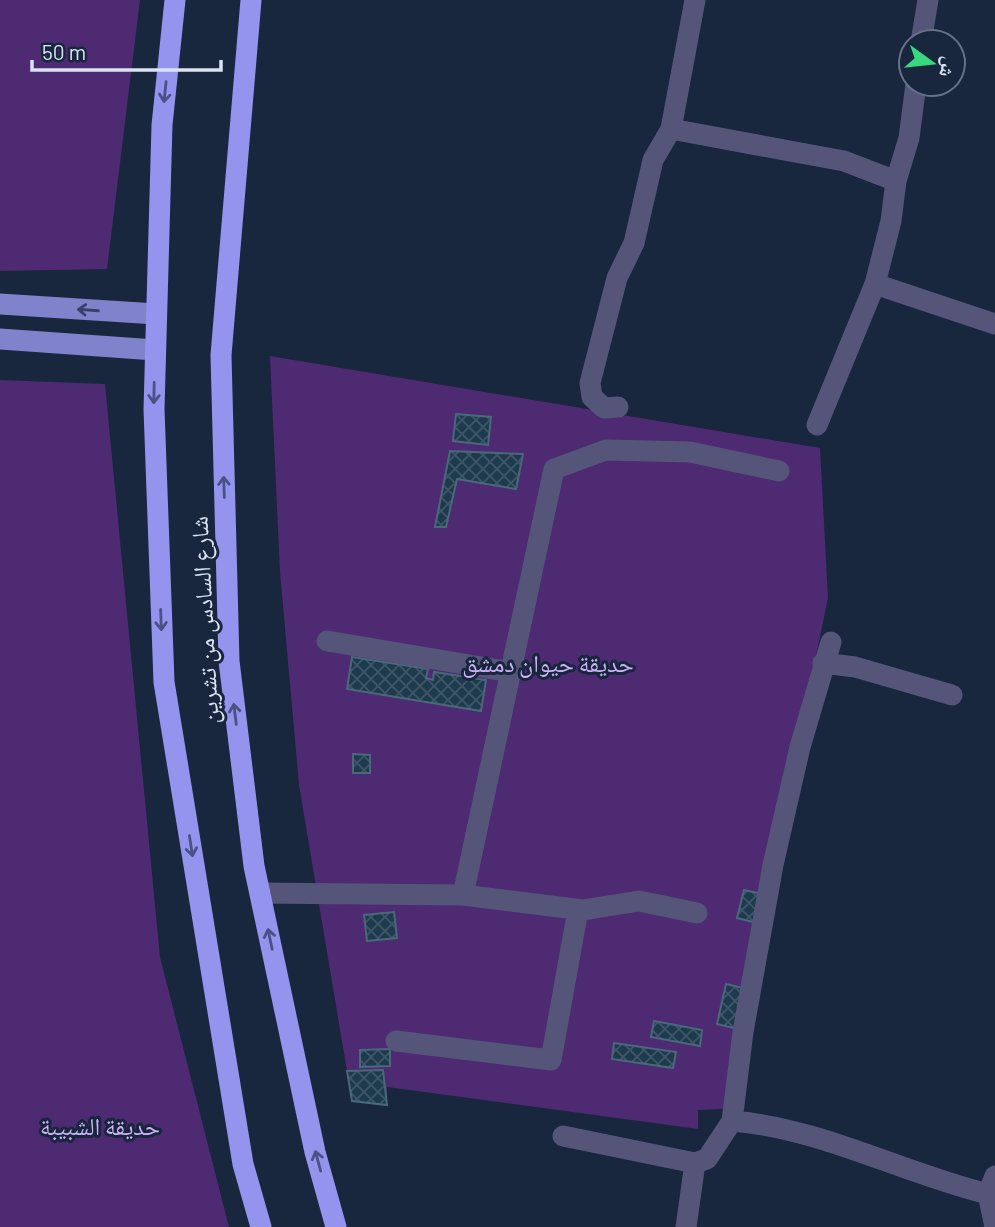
<svg xmlns="http://www.w3.org/2000/svg" width="995" height="1227" viewBox="0 0 995 1227" font-family="Barlow,'Noto Naskh Arabic',sans-serif">
<style>
.park{fill:#4d2a72}
.building{fill:url(#building-cross-hatch);stroke:#4a687c;stroke-width:2}
.lines{fill:none;stroke-linecap:round;stroke-linejoin:round}
.minor{stroke:#545579;stroke-width:21}
.major{stroke:#8182cc;stroke-width:21}
.highway{stroke:#9394ed;stroke-width:21}
.oneway{stroke:#495284}
.oneway2{stroke:#384269}
.labels{text-anchor:middle;stroke-width:6;stroke-linejoin:round;paint-order:stroke}
.street-label{font-size:24px;fill:#d9e3f3;stroke:#18263e}
.park-label{font-size:24px;fill:#cdb2f4;stroke:#18263e}
</style>
<defs>
<pattern id="building-cross-hatch" width="8" height="8" patternUnits="userSpaceOnUse" patternTransform="scale(1.75)"><rect width="8" height="8" fill="#1e3b4e"/><path d="M0 0l8 8M0 8l8-8" fill="none" stroke="#3e5768"/></pattern>
</defs>
<rect width="100%" height="100%" fill="#18263e"/>
<path class="park" d="M0,0H140L107,269L0,271Z
M270,356L820,448L828,598L723,1109L698,1110V1129L387,1087V1105L352,1101L299,785L280,572Z
M0,380L105,384L160,957L229,1227H0Z"/>
<path class="building" d="M456,414L491,417L488,445L453,441Z
M450,451L523,454L516,489L457,479L446,527H435Z
M352,657L428,669L426,678L433,680L434,672L486,680L481,711L347,689Z
M353,754L370,755V773H353Z
M744,890L768,895L761,924L737,918Z
M394,912L397,938L367,941L364,915Z
M726,984L747,989L738,1029L717,1024Z
M654,1021L702,1030L700,1046L651,1037Z
M614,1043L676,1052L673,1068L612,1059Z
M390,1049V1066L360,1067V1050Z
M383,1070L387,1105L352,1101L347,1071Z"/>
<g class="lines">
<path class="minor" d="M921,42L928,0
M671,129L844,161L896,181
M875,284L995,324
M618,407L604,408L592,397L590,383L617,278L634,243L653,160L671,129L695,0
M817,425L875,284L891,221L896,181L909,138L916,84
M327,641L511,672
M823,663L855,667L952,695
M260,893L463,895L554,469L606,450L690,452L779,471
M463,895L583,910L639,901L697,913
M396,1041L551,1060L578,910
M732,1121C821,1128 902,1173 988,1194
M563,1136L695,1163L707,1159L732,1121L743,1032L773,865L800,747L831,642
M686,1227L695,1163
M995,1227L988,1194L995,1176"/>
<path class="major" d="M0,304L156,314
M0,339L155,350"/>
<path class="highway" d="M175,0L162,125L154,409L164,682L243,1164L261,1227
M251,0L221,355L229,661L254,866L315,1152L336,1227"/>
</g>
<defs><path id="oneway-shaft" d="M-6 0H5M1.5-3L5.5 0L1.5 3" fill="none" stroke-width="1.6" stroke-linecap="round" stroke-linejoin="round" transform="scale(1.75)"/></defs>
<g class="oneway">
<use href="#oneway-shaft" transform="translate(165 92) rotate(96)"/>
<use href="#oneway-shaft" transform="translate(154 393) rotate(91)"/>
<use href="#oneway-shaft" transform="translate(224 487) rotate(-92)"/>
<use href="#oneway-shaft" transform="translate(161 620) rotate(88)"/>
<use href="#oneway-shaft" transform="translate(235 714) rotate(-97)"/>
<use href="#oneway-shaft" transform="translate(191 846) rotate(81)"/>
<use href="#oneway-shaft" transform="translate(270 939) rotate(-102)"/>
<use href="#oneway-shaft" transform="translate(318 1161) rotate(-105)"/>
</g>
<use class="oneway2" href="#oneway-shaft" transform="translate(88 310) rotate(-176)"/>
<g class="labels">
<g class="street-label">
<text transform="translate(205 620) rotate(-93)" y="8">شارع السادس من تشرين</text>
</g>
<g class="park-label">
<text x="548" y="672">حديقة حيوان دمشق</text>
<text x="100" y="1135">حديقة الشبيبة</text>
</g>
</g>
<g transform="translate(932 63) rotate(105)"><circle r="33" fill="#18263e" stroke="#657286" stroke-width="2"/>
<path d="M0-5L12 26L0 18L-12 26Z" fill="#37d880"/>
<text y="-10" font-size="19" font-weight="bold" text-anchor="middle" fill="#d9e3f3">ش</text>
</g>
<path d="M32 60v10h189v-10" fill="none" stroke="#d9e3f3" stroke-width="3.5"/>
<text x="42" y="60" font-size="21" fill="#d9e3f3" stroke="#18263e" stroke-width="5" paint-order="stroke">50 m</text>
</svg>
